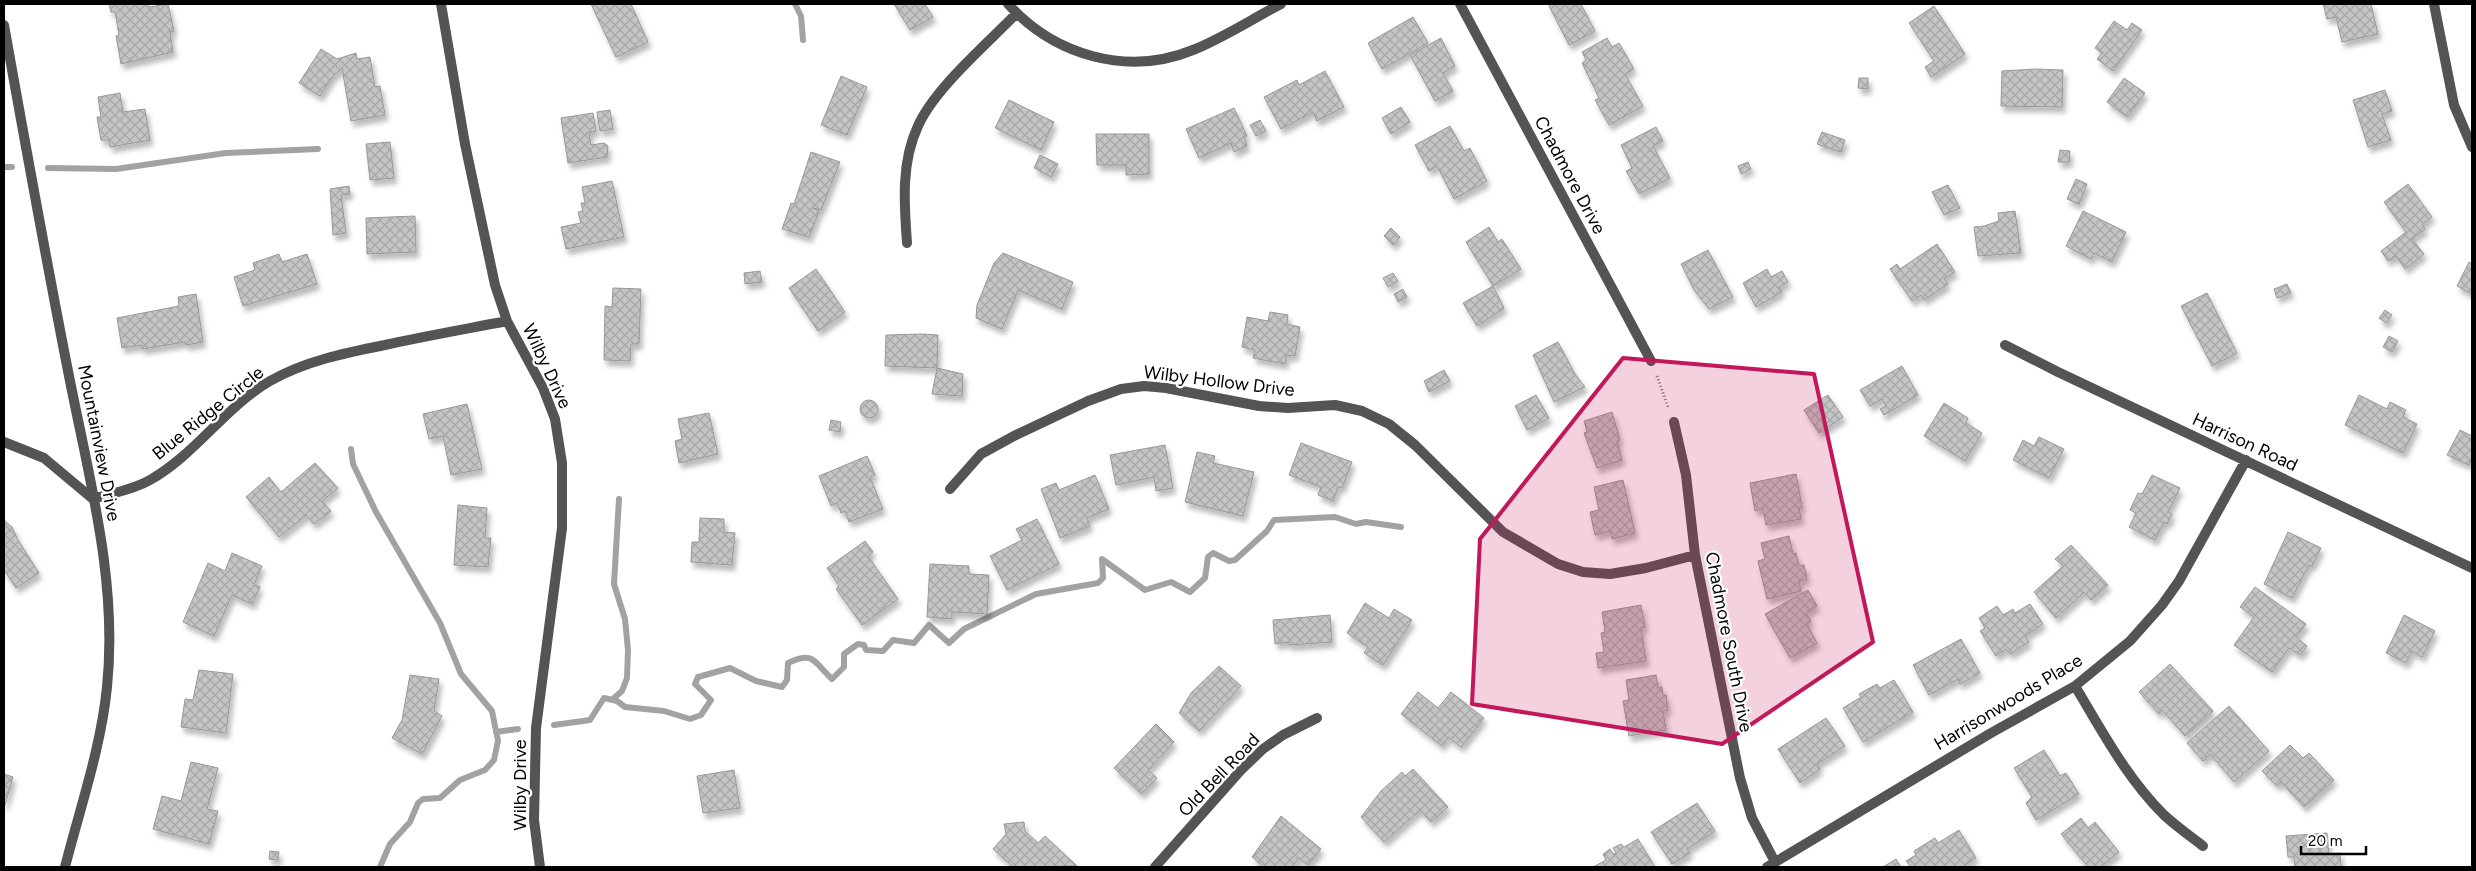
<svg xmlns="http://www.w3.org/2000/svg" width="2476" height="871" viewBox="0 0 2476 871" font-family="Figtree,sans-serif">
<style>
.lines{fill:none;stroke-linecap:round;stroke-linejoin:round}
.stream{stroke:#a2a2a2;stroke-width:6}
.building{fill:url(#building-cross-hatch);stroke:#989898;filter:url(#shadow)}
.path{stroke:#767676;stroke-width:3;stroke-dasharray:1 2.5;stroke-linecap:butt}
.minor{stroke:#545454;stroke-width:10}
.marked{fill:#c2185b;fill-opacity:0.2;stroke:#c2185b;stroke-width:4;stroke-linejoin:round}
.labels{text-anchor:middle;stroke-width:4.5;stroke-linejoin:round;paint-order:stroke}
.street-label{font-size:18px;fill:#000;stroke:#fff}
</style>
<defs>
<pattern id="building-cross-hatch" width="8" height="8" patternUnits="userSpaceOnUse" patternTransform="scale(1.25)"><rect width="8" height="8" fill="#c4c4c4"/><path d="M0 0l8 8M0 8l8-8" fill="none" stroke="#a7a7a7"/></pattern>
<filter id="shadow"><feDropShadow dx="3" dy="5.5" stdDeviation="2.5" flood-color="#0004"/></filter>
</defs>
<rect width="100%" height="100%" fill="#fff"/>
<g class="lines">
<path class="stream" d="M795,4L801,16L803,40
M4,167H12
M48,168L116,169L226,153L318,149
M351,449L353,464L376,512L440,623L461,674L492,711L498,741L494,760L485,770L460,780L440,798L423,799L418,803L410,822L390,844L380,867
M617,701L614,698L622,691L627,678L628,650L625,619L614,584L619,499
M554,725L590,720L604,698L617,701L625,707L664,711L690,719L701,715L711,700L695,684L698,677L730,668L756,681L782,687L787,680L788,663C814,651 813,661 832,679L844,667V654L858,644L864,645L866,650L883,651L893,640L914,643L929,625L949,643L964,629L1036,594L1098,583L1103,578L1102,559L1145,590L1171,582L1190,592L1205,578L1208,557L1213,553L1229,561L1235,560L1267,531L1274,520L1335,517L1356,524L1366,522L1401,527
M496,732L518,729"/>
</g>
<path class="building" d="M109,4H148L149,7L168,4L174,31L170,32L173,52L121,64L116,36L119,35L115,12H111Z
M591,4H631L648,42L616,57Z
M894,4H925L933,17L910,30Z
M1548,4H1581L1595,31L1569,45Z
M2323,4H2371L2378,34L2342,42L2336,17L2327,19Z
M1934,6L1965,54L1931,77L1925,67L1934,61L1909,23Z
M1413,17L1428,43L1382,69L1368,43Z
M2114,21L2127,30L2132,23L2142,30L2113,71L2097,59L2102,53L2095,48Z
M1441,38L1455,66L1443,73L1453,91L1435,101L1410,55Z
M1607,38L1612,47L1619,43L1634,69L1625,74L1643,106L1609,125L1595,100L1599,98L1582,63L1586,60L1582,52Z
M321,49L337,59L356,53L357,59L370,57L375,87L380,86L385,115L351,121L342,68L333,76L320,96L299,83Z
M2035,69L2063,70L2062,107L2001,106L2002,71Z
M1325,71L1344,107L1317,121L1313,112L1281,129L1264,97L1297,80L1299,85Z
M841,76L867,87L847,135L821,125Z
M1859,78H1868V89L1858,88Z
M2124,78L2145,93L2127,117L2107,102Z
M2385,90L2392,111L2382,114L2391,140L2368,147L2353,100Z
M120,93L123,112L145,109L150,140L110,147L109,140H101L97,117H101L98,97Z
M1009,100L1054,122L1041,150L995,128Z
M1401,107L1410,122L1391,134L1382,118Z
M1234,108L1247,136L1244,137L1247,146L1234,152L1231,143L1199,158L1186,129Z
M610,110L613,129L600,131L597,112Z
M593,113L596,131L589,133L591,145L604,143L608,146L607,157L568,163L561,118Z
M1260,120L1266,131L1256,136L1250,125Z
M1450,126L1464,151L1470,148L1487,181L1454,199L1437,166L1429,171L1415,145Z
M1656,127L1663,141L1653,146L1670,178L1639,194L1626,171L1632,168L1621,145Z
M1822,132L1845,140L1841,152L1817,144Z
M1096,134H1149V174L1126,175V165H1097Z
M390,142L394,178L370,180L366,144Z
M2060,150L2070,151L2069,162H2058Z
M811,152L840,162L821,210L813,208L819,211L809,237L782,229L791,203L794,204Z
M1040,155L1058,164L1051,177L1034,168Z
M1748,162L1751,169L1741,174L1738,166Z
M2076,179L2087,184L2079,204L2067,199Z
M612,181L624,237L566,249L561,227L581,223L578,212L583,211L581,203H585L582,187Z
M2408,184L2432,217L2422,224L2425,229L2412,239L2424,254L2405,269L2396,256L2388,261L2381,251L2406,232L2384,202Z
M1948,185L1960,208L1944,215L1932,192Z
M349,186L350,194L341,195L346,233L333,235L330,189Z
M2015,211L2021,253L1978,256L1974,227L1984,226L1999,221L1998,213Z
M2083,211L2126,232L2112,262L2094,253L2091,259L2066,246Z
M415,216L416,252L367,254L366,218Z
M1489,227L1498,242L1502,239L1521,269L1493,286L1466,242Z
M1391,228L1400,237L1393,245L1384,236Z
M1937,244L1955,272L1944,279L1948,284L1924,300L1921,295L1912,301L1890,269L1897,264L1900,269Z
M1708,250L1733,297L1709,309L1694,290L1681,264Z
M1003,253L1073,282L1062,309L1018,290L1002,329L976,318L977,305L994,263Z
M279,254L282,262L307,254L317,284L243,306L234,277L255,270L253,263Z
M2469,262L2472,264V294L2457,286Z
M816,269L845,312L818,331L789,288Z
M1767,269L1771,277L1782,271L1788,282L1779,287L1782,292L1756,307L1743,283Z
M760,271L762,282L745,284L744,273Z
M1393,273L1398,281L1388,287L1383,278Z
M2287,284L2291,293L2277,298L2274,289Z
M1493,286L1504,308L1477,326L1463,303Z
M613,288L641,289L639,344H631L630,361L604,360L605,306L612,307Z
M1403,289L1407,297L1398,302L1394,294Z
M2207,293L2237,353L2212,366L2181,306Z
M196,294L203,342L186,345L185,342L142,349V345L122,348L117,318L179,306L178,297Z
M2385,310L2392,315L2386,323L2379,318Z
M1270,312L1288,315L1287,324L1300,327L1295,356L1286,355L1285,364L1253,358L1255,350L1242,347L1247,317L1268,321Z
M922,334L938,335L937,368L885,366L886,335Z
M2389,336L2398,341L2392,352L2383,347Z
M1558,342L1575,374L1585,387L1554,402L1533,355Z
M1902,366L1918,395L1884,415L1880,409L1886,406L1882,399L1870,406L1860,390Z
M937,368L963,374L962,396L932,394Z
M1444,370L1450,381L1429,392L1424,381Z
M1536,395L1549,418L1527,430L1515,406Z
M1828,395L1843,417L1819,433L1804,410Z
M2359,395L2387,409L2390,402L2406,410L2403,417L2417,424L2403,453L2345,425Z
M860 409a9 9 0 1 1 18 0a9 9 0 1 1-18 0Z
M1944,403L1968,418L1966,423L1982,433L1965,461L1924,436Z
M467,404L482,469L451,475L443,436L429,439L423,414Z
M1612,412L1620,440L1617,441L1622,460L1597,468L1584,433L1587,432L1584,421Z
M709,413L718,454L679,463L675,441L682,439L678,419Z
M831,420L841,422L840,432L829,430Z
M2460,430L2472,436V458L2469,465L2447,455Z
M2039,437L2064,449L2049,478L2013,460L2023,440L2034,446Z
M1301,443L1352,462L1342,488L1338,487L1333,501L1318,495L1321,487L1289,475Z
M1165,445L1173,488L1156,491L1154,477L1116,485L1110,455Z
M1197,452L1215,456L1213,463L1254,472L1243,516L1185,502Z
M867,456L875,475L870,477L883,509L849,522L845,511L841,513L837,503L831,506L819,476Z
M315,463L338,488L322,501L331,511L314,524L306,515L279,537L246,497L269,477L281,492Z
M1796,474L1802,507L1799,508L1801,519L1766,525L1763,509L1755,511L1750,483Z
M1095,475L1109,509L1087,518L1090,526L1060,538L1041,489L1056,483L1059,490Z
M2152,475L2180,488L2168,512L2172,514L2167,524L2164,522L2155,540L2129,527L2136,513L2130,510L2138,493L2142,494Z
M1623,480L1635,533L1612,539L1610,531L1595,535L1590,512L1599,510L1594,487Z
M458,505L487,508L485,538H491L488,567L454,565Z
M700,518L724,519V532L735,533L732,565L691,562L692,542H699Z
M1037,519L1059,564L1007,590L990,556L1022,540L1016,529Z
M4,520L12,527L18,540L39,573L16,588L4,570Z
M2288,532L2321,548L2312,566L2309,565L2292,598L2264,584Z
M1789,536L1793,554L1796,553L1799,566L1804,565L1807,579L1799,581L1801,591L1767,599L1758,561L1765,559L1761,543Z
M865,541L873,552L868,556L898,599L862,625L836,589L839,586L827,568Z
M2071,545L2108,585L2091,600L2084,592L2056,618L2034,592L2063,566L2055,559Z
M232,553L262,566L254,585L260,587L252,604L232,595L214,636L183,622L208,563L225,571Z
M930,564L969,566V574L989,575L987,614L952,612V619L927,617Z
M2255,587L2306,624L2296,637L2307,646L2300,655L2289,648L2272,672L2234,645L2254,617L2240,607Z
M1808,590L1817,606L1806,613L1811,621L1807,624L1817,643L1790,658L1765,614Z
M1365,603L1389,618L1394,609L1412,620L1383,665L1364,653L1368,647L1347,633Z
M2030,604L2043,624L2025,636L2029,642L2010,654L2006,649L1996,656L1980,631L1985,628L1979,618L1997,606L2003,615L2013,609L2015,613Z
M1641,605L1645,627L1641,628L1646,661L1598,668L1596,653L1604,652L1601,633L1605,632L1602,612Z
M1330,615L1332,642L1289,645V642L1275,644L1273,620Z
M2404,615L2435,631L2422,657L2412,651L2406,663L2386,653Z
M1961,639L1980,673L1960,684L1958,679L1929,695L1913,665Z
M2170,664L2213,711L2185,736L2162,710L2159,714L2139,692Z
M1219,666L1241,686L1199,731L1179,713L1191,693Z
M199,670L233,674L226,733L181,727L185,699L193,700Z
M410,675L439,679L434,711L442,716L422,754L392,738L402,720Z
M1656,675L1658,687H1662L1663,695H1666L1668,710L1663,711L1666,730L1629,736L1623,701L1629,700L1626,680Z
M1894,680L1913,712L1863,742L1843,708L1861,697L1859,694L1877,684L1880,688Z
M1418,692L1438,708L1451,692L1484,718L1461,747L1448,737L1442,746L1401,714Z
M2229,706L2269,751L2234,782L2210,754L2203,761L2187,743Z
M1826,718L1845,746L1817,764L1820,769L1800,783L1778,749Z
M1156,724L1174,742L1148,770L1157,778L1141,794L1114,768Z
M2290,745L2303,758L2309,753L2334,780L2304,807L2281,782L2277,786L2262,771Z
M2044,750L2060,776L2066,773L2079,794L2036,820L2026,803L2032,797L2014,768Z
M191,762L218,768L207,809L218,811L209,844L153,829L162,796L181,801Z
M1413,769L1448,807L1431,822L1420,810L1384,842L1361,817L1381,791L1402,772L1405,776Z
M734,770L740,808L703,813L697,776Z
M4,774L13,777L5,805H4Z
M1697,803L1715,831L1687,849L1690,853L1672,864L1651,832Z
M1281,816L1321,849L1308,865L1299,858L1291,867H1264L1252,857Z
M2081,818L2088,828L2095,822L2119,852L2100,867H2088L2061,834Z
M1024,822L1025,831L1038,843L1045,836L1077,866L1013,867L993,849L1006,834L1004,824Z
M1959,830L1976,858L1962,867H1911L1906,861L1916,855L1914,851L1935,838L1938,843Z
M2327,833L2329,854L2340,853L2341,867H2295L2294,857H2288L2286,836Z
M1638,839L1655,867H1593L1606,860L1603,854L1610,849L1613,854L1616,853L1613,848L1621,844L1624,847Z
M270,851L279,852L278,860L269,859Z
M1896,859L1901,867H1883Z"/>
<g class="lines">
<path class="path" d="M1657,376L1668,407"/>
<path class="minor" d="M441,4L465,144L495,285L507,321L543,388L555,419L562,463V528L536,728L534,820L540,867
M1008,4C1054,55 1127,77 1193,50C1223,38 1252,19 1281,4
M1460,4L1651,361
M2434,4L2454,105L2472,147
M4,25C25,142 46,260 69,376C89,478 118,582 107,687C101,748 80,808 65,867
M907,243C904,203 901,162 918,126C934,89 988,43 1016,14
M2005,345L2058,372L2472,568
M1674,422L1686,475L1695,555L1740,778L1752,818L1775,862
M4,442L44,458L93,499C112,493 133,490 150,480C196,454 225,407 270,381C305,361 345,353 385,345C425,336 466,329 507,321
M950,489L981,454L1016,435L1088,401L1121,389L1144,386L1166,388L1259,406L1288,408L1335,405L1362,411L1389,424L1415,445L1503,532L1558,564L1583,572L1610,574L1646,568L1695,555
M2075,686C2102,731 2126,777 2164,815C2176,826 2190,836 2203,846
M1155,867L1241,770L1263,749L1283,735L1317,718
M1767,867L1991,733L2075,686L2130,641L2162,605L2179,581L2246,460"/>
</g>
<path class="marked" d="M1623,358L1814,374L1873,642L1722,744L1472,704L1480,539Z"/>
<g class="labels">
<g class="street-label">
<text transform="translate(1570 175) rotate(62)" y="6">Chadmore Drive</text>
<text transform="translate(547 366) rotate(65)" y="6">Wilby Drive</text>
<text transform="translate(1219 381) rotate(7)" y="6">Wilby Hollow Drive</text>
<text transform="translate(208 413) rotate(-39)" y="6">Blue Ridge Circle</text>
<text transform="translate(2245 442) rotate(25)" y="6">Harrison Road</text>
<text transform="translate(99 443) rotate(79)" y="6">Mountainview Drive</text>
<text transform="translate(1729 642) rotate(79)" y="6">Chadmore South Drive</text>
<text transform="translate(2008 702) rotate(-31)" y="6">Harrisonwoods Place</text>
<text transform="translate(1219 775) rotate(-46)" y="6">Old Bell Road</text>
<text transform="translate(520 785) rotate(-90)" y="6">Wilby Drive</text>
</g>
</g>
<rect width="2476" height="871" fill="none" stroke="#000000" stroke-width="10"/>
<path d="M2301 846v8h65v-8" fill="none" stroke="#000000" stroke-width="2.5"/>
<text x="2308" y="846" font-size="15" fill="#000000" stroke="#ffffff" stroke-width="4" paint-order="stroke">20 m</text>
</svg>
